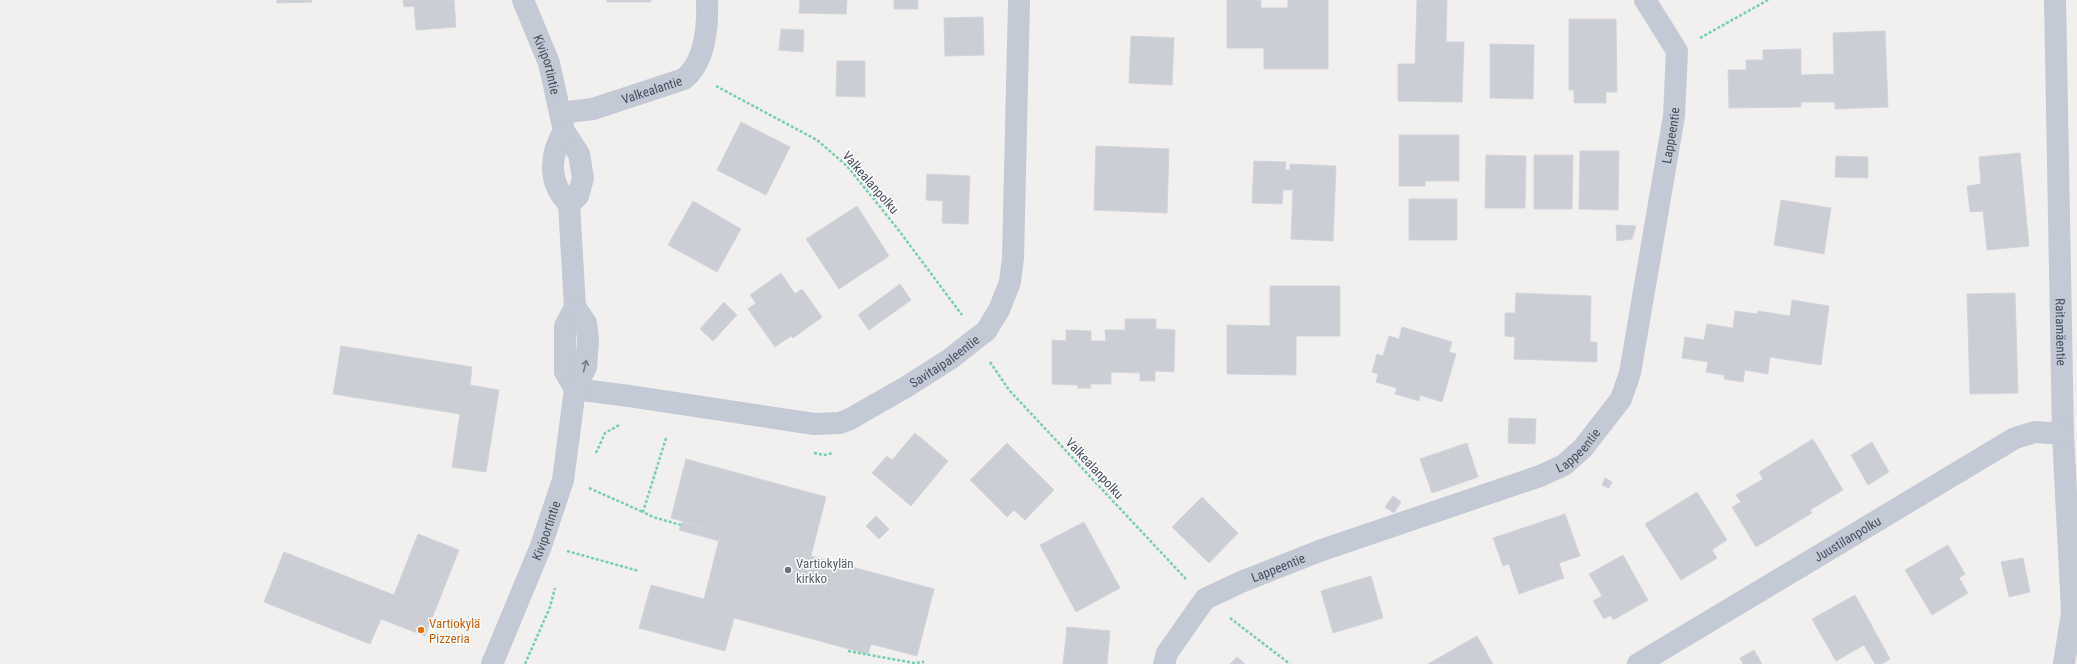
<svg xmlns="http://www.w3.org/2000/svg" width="2077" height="664" viewBox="0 0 2077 664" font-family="'Roboto Condensed',sans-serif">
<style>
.building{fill:#cbced5;stroke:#d3d4db}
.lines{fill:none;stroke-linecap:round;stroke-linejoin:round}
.path{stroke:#74cfb0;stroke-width:2.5;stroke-dasharray:3 2;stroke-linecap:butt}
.minor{stroke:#c3c9d5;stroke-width:22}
.oneway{stroke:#727a88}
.worship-dot{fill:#6b7280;stroke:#fff;stroke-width:1.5}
.food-dot{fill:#e8710a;stroke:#fff;stroke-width:1.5}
.labels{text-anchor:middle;stroke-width:3;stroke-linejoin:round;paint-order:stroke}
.street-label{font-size:13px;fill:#474f5e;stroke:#fff}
.worship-label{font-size:13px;fill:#5b616d;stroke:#fff;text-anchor:start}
.food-label{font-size:13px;fill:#c56008;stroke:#fff;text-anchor:start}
</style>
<rect width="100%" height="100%" fill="#f2f0ef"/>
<path class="building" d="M277,0H312V2L277,3Z
M403,0H454L456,27L416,30L414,6L404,7Z
M607,0H651V2H607Z
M800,0H847L846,14L799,13Z
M894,0H918V9H894Z
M1227,0H1261V8H1288V0H1328V69H1264V48H1227Z
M1417,0H1447L1446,42H1464L1462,102L1398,101V64H1415Z
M983,17L984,55L945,56L944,18Z
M1569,19H1616L1617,92H1606V103H1574V90H1569Z
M781,29L804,30L803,52L779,50Z
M1885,31L1888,107L1835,109L1833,33Z
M1131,36L1174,38L1172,85L1129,83Z
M1490,44L1534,45L1533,99L1490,98Z
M1801,49V75L1834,74L1835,102H1801V107L1729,108L1728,70H1746V60H1763V50Z
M837,61H865V97L836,96Z
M741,122L790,147L766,195L717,170Z
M1399,135H1459V181H1425V186H1399Z
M1096,146L1169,149L1167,213L1094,210Z
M1580,151H1619L1618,210L1579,209Z
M2020,153L2029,246L1987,250L1983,211L1970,212L1967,186L1981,184L1979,157Z
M1486,155L1526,156L1525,208H1485Z
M1534,155H1573L1572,209H1534Z
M1836,156L1868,157V178L1835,177Z
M1254,161L1286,162L1285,170H1290V164L1336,166L1333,241L1291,239L1293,190H1283L1282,204L1252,203Z
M927,174L970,176L968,224L942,223L943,201L926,200Z
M1409,199H1457V240H1409Z
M1781,200L1831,208L1824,254L1774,245Z
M693,201L741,229L717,272L668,245Z
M857,206L889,256L839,289L806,239Z
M1616,225L1636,226L1632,239L1617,241Z
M781,273L795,294L802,289L822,317L793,338L791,336L775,347L748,309L756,303L750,295Z
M900,284L911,300L869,330L858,315Z
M1270,286H1340V336H1296V375L1227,374V325L1270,326Z
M1516,293L1591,296L1590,342H1597V362L1514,359L1515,337L1505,336V313H1515Z
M2015,293L2018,393L1970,394L1967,294Z
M1792,300L1829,306L1821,365L1770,357L1768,374L1745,370L1743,382L1724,379V375L1706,372L1708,362L1682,358L1685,337L1704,340L1707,324L1733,328L1735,311L1757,314L1758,311L1790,316Z
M724,302L737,315L713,341L700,329Z
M1125,319H1156V329L1175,330L1174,372L1155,371V381H1140V373L1111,372V384H1090L1091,388H1078L1077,385L1052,384V340L1066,341V330L1091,331V341H1106L1105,330H1125Z
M1402,327L1452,342L1449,352L1456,354L1442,402L1420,395L1419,401L1395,394L1397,388L1376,382L1378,374L1372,372L1377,354L1383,356L1389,336L1399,339Z
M341,346L472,367L470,385L499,390L486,472L452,467L460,414L333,394Z
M1509,418L1536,419L1535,444L1508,443Z
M915,433L948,461L911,506L872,473L887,456L892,460Z
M1813,439L1843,490L1810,510L1812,513L1756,547L1732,507L1741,502L1736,495L1763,479L1759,472Z
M1872,442L1889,472L1868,485L1851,455Z
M1007,443L1054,490L1025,520L1014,510L1007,517L970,480Z
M1467,443L1478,477L1432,493L1420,459Z
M686,459L826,497L811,556L934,589L917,656L871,644L868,654L734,618L725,651L639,628L651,585L704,599L721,532L671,518Z
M1605,478L1612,482L1609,488L1602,485Z
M1697,492L1727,540L1712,550L1717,558L1681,580L1645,524Z
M1393,496L1401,502L1394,513L1385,507Z
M1202,497L1238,533L1209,563L1172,527Z
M1565,514L1580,556L1559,563L1564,578L1519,594L1509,564L1503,566L1493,538Z
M876,516L889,529L879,539L866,526Z
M683,521L721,532L719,541L679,530Z
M1084,522L1120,588L1076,612L1040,545Z
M418,534L459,550L425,636L381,619L370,644L264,602L284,552L394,595Z
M1948,545L1965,574L1959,578L1968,593L1932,615L1905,570Z
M1623,555L1648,600L1613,620L1611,615L1604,619L1593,601L1602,596L1589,574Z
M2023,558L2030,592L2009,597L2001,562Z
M1371,576L1383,618L1333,633L1321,591Z
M1855,595L1890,659L1882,664H1875L1864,645L1836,661L1812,619Z
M1067,627L1110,631L1107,664H1063Z
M1477,636L1493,664H1428Z
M1754,650L1762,664H1743L1740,658Z
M1237,657L1245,664H1230Z"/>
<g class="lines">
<path class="path" d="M1700,38L1768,0
M716,86L817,140L847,166L897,228L962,315
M990,362L1009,390L1186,579
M666,438L643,512L653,517L681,525
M596,453L605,433L621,424
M814,453L824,455L833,453
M589,488L643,512
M567,551L639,571
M1230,618L1290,664
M848,651L914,663L924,662
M525,664L550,607L555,588"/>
<g class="minor">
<path id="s1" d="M523,0L549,63L564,131L579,154L583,178L578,196L569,204"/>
<path id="s2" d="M2055,0L2063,434L2072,613L2064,664"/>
<path id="s3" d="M560,113L593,109L684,79C706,61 708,26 707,0"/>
<path d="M564,131C549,156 548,183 569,204L575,307L565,326V372L575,389"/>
<path id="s4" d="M575,389L629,396L814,424L840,423L850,419L906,387L950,359L978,337L986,331L999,310L1010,282L1013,258L1019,0"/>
<path id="s5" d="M492,664L541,546L563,480L575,389L586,367L588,340L586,323L575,307"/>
<path id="s6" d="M1164,664L1167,653L1205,599L1241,582L1322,550L1540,476L1564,465L1583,448L1621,399L1630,373L1674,116L1677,51L1645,0"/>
<path id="s7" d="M1638,664L2015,438L2035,432L2063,434"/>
</g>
</g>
<defs><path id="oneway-shaft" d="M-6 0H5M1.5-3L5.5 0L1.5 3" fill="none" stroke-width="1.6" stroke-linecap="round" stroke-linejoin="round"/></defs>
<use class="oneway" href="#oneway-shaft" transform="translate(585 366) rotate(-76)"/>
<circle class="worship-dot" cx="788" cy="570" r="4"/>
<circle class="food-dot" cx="421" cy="630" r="4"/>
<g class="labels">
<g class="street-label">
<text dy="5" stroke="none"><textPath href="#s1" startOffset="69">Kiviportintie</textPath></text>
<text dy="5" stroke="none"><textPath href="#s3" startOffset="95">Valkealantie</textPath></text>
<text dy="5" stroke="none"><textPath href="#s6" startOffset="817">Lappeentie</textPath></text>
<text transform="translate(871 182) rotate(49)" y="5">Valkealanpolku</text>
<text dy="5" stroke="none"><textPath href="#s2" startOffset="332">Raitamäentie</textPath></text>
<text dy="5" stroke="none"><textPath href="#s4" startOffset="389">Savitaipaleentie</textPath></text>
<text dy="5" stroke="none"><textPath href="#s6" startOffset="481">Lappeentie</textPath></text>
<text transform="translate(1095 468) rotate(47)" y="5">Valkealanpolku</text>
<text dy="5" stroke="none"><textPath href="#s5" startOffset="144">Kiviportintie</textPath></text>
<text dy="5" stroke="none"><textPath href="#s7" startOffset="244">Juustilanpolku</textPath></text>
<text dy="5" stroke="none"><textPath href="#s6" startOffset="157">Lappeentie</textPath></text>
</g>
<g class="worship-label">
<text x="796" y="568">Vartiokylän<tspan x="796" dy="15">kirkko</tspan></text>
</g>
<g class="food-label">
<text x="429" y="628">Vartiokylä<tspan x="429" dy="15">Pizzeria</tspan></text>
</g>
</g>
</svg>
